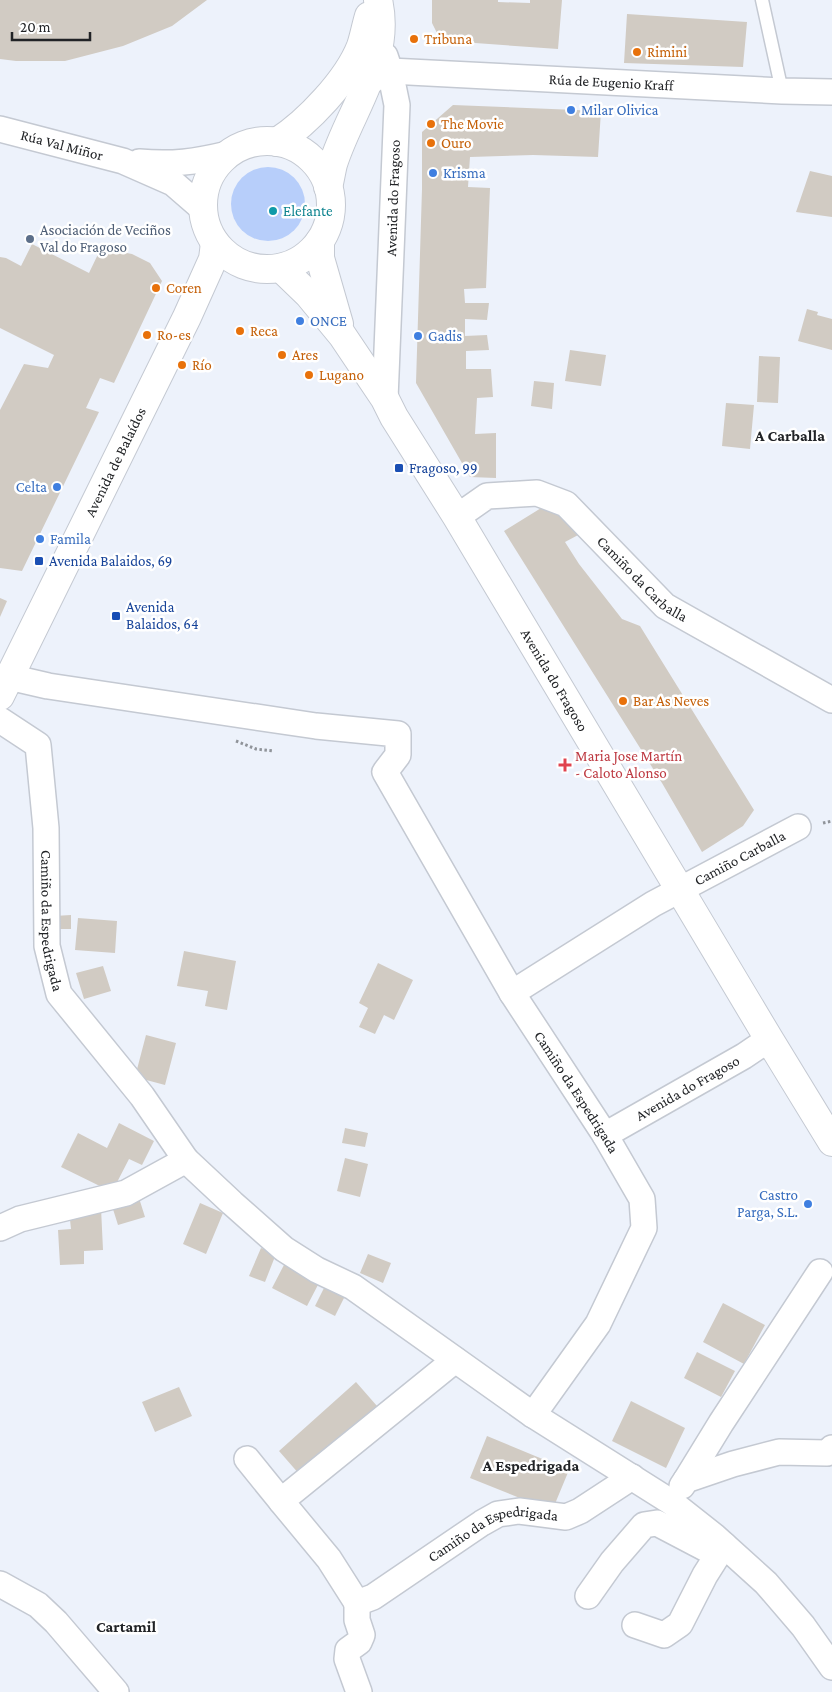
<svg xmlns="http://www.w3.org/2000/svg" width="832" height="1692" viewBox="0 0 832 1692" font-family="'Crimson Pro',serif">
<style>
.green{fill:#b7cefa}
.building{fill:#d1cbc3}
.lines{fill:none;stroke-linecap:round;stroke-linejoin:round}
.service-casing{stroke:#c4c9d2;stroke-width:15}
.minor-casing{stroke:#c4c9d2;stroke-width:28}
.secondary-casing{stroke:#c4c9d2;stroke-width:30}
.path{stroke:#90949a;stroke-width:3;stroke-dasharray:2.5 2.5;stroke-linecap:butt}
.service{stroke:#fff;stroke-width:12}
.minor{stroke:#fff;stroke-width:25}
.secondary{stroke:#fff;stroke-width:28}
.food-dot{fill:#e8710a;stroke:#fff;stroke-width:2}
.shop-dot{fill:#3f7fe0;stroke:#fff;stroke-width:2}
.culture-dot{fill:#0f9aa8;stroke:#fff;stroke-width:2}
.service-dot{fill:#5c6f8a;stroke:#fff;stroke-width:2}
.transit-dot{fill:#1a4fb4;stroke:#fff;stroke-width:2}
.health-dot{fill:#e0444e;stroke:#fff;stroke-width:2}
.labels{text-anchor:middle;stroke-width:5;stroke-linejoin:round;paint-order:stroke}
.food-label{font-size:15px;fill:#c56008;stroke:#fff;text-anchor:start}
.street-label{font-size:15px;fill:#212326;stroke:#fff}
.shop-label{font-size:15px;fill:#366cbe;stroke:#fff;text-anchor:start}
.culture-label{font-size:15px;fill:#0d838f;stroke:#fff;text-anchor:start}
.service-label{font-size:15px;fill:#4e5e75;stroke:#fff;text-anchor:start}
.transit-label{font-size:15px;fill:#164399;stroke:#fff;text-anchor:start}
.health-label{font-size:15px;fill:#be3a42;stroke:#fff;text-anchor:start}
.neighbourhood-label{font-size:16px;font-weight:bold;fill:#212326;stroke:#fff}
</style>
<rect width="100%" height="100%" fill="#edf2fb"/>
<path class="green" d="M231 204a37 37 0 1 1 74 0a37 37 0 1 1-74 0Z"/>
<path class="building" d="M0,0H207L172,26L123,46L65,61H16L0,59Z
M432,0H498V2L530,3V0H562L558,49L447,41L437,33L432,23Z
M627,14L747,22L743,67L624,63Z
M453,105L601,111L598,157L533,155L470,157L468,187L490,188L486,288L464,289L465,303H489L487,320L465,319V336L487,335L489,350L466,351V369H491L493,397L477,398L475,434L496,433V478L470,477L416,383L422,189V132Z
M810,171L832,176V217L796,212Z
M32,244L89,273L101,248L132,254L150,263L162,281L114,383L100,378L86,408L99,412L22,571L0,568V410L24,364L48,368L54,355L0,328V257L6,258L21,266Z
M807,309L818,312L817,315L832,319V350L798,341Z
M570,350L606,355L601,386L565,381Z
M759,356L780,357L778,403L757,402Z
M534,381L554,383L552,409L531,406Z
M726,403L754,405L750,449L722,446Z
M546,505L580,534L565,542L579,564L622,619L640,626L754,810L743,826L702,852L662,783L504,531Z
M0,598L7,601L0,617Z
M71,915V929H54V916Z
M78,918L117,921L115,953L75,950Z
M184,951L236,961L227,1010L205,1006L208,991L177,986Z
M378,963L413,980L394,1020L384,1015L375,1034L359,1027L368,1008L359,1003Z
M103,966L111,991L84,999L76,973Z
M146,1035L176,1043L165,1085L135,1077Z
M119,1123L154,1141L142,1165L129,1159L112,1192L61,1167L78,1133L107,1148Z
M345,1128L368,1133L365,1147L342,1143Z
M345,1158L368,1164L360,1197L337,1191Z
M139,1198L145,1217L118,1225L112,1206Z
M200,1203L223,1213L206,1254L183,1244Z
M101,1208L103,1250L84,1251V1264L60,1265L58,1230L71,1229L69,1210Z
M261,1248L276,1254L265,1282L249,1276Z
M368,1254L391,1263L383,1283L360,1273Z
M285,1263L320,1281L307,1306L272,1288Z
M326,1284L346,1294L335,1316L315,1306Z
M723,1303L765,1325L744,1364L703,1342Z
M697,1352L735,1371L721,1397L684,1378Z
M356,1382L377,1406L300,1475L279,1451Z
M179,1387L192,1416L155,1432L142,1402Z
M631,1401L685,1428L666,1468L612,1441Z
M487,1436L569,1470L552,1511L470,1478Z"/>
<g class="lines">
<g class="service-casing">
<path id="service" d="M762,0L782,91"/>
</g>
<g class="minor-casing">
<g id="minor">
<path d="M385,56L390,71L397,105L385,399"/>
<path id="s1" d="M367,84L380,75L390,71L782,91L832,92"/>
<path id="s2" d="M0,129L123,161L173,183L203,209"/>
<path d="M139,162C172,165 195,162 228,154"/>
<path id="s3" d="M457,517L487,496L537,493L566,504L665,606L832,700"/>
<path id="s4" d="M9,677L48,686L316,726L398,734V755L385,772L512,993L605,1135L642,1199L644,1228L598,1324L533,1415"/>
<path id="s5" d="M0,720L38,745L46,828L47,946L59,994L142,1096L186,1160L232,1203L284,1249L317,1270L353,1287L533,1415L671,1502L714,1536L766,1583L803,1626L832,1667"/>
<path id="s6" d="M512,993L653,904L798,827"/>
<path id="s7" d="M605,1135L744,1056L769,1039"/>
<path d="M0,1228L20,1219L126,1193L186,1160"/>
<path id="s8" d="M455,1360L281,1501L329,1559L357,1603L373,1597L482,1523L498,1514L519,1511L566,1517L580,1511L632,1477"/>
<path d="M247,1459L281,1501"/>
<path d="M686,1480L721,1423L820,1272"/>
<path d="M682,1486L686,1480L733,1464L779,1452L827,1453L832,1448"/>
<path d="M0,1584L38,1605L56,1622L116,1692"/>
<path d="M588,1596L612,1562L644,1525L657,1523L718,1555"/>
<path d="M357,1603V1620L362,1635L359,1642L348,1650L347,1659L359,1692"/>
<path d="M635,1625L664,1635L680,1624L705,1575L724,1545"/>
</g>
</g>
<g class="secondary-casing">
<g id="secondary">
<circle cx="267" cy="205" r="64"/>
<path d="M277,142C307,123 348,80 361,46C364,37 366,26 369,16"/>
<path d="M328,187C330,180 331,172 333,164C350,110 392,60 378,0"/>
<path d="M320,241V258L339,324"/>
<path id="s9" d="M281,268L309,295L342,335L385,399L394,417L457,517L769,1039L832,1142"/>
<path id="s10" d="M0,696L187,317L213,259L215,243"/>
</g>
</g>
<path class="path" d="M236,741L256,749L274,751
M823,823L832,821"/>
<use href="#service" class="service"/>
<use href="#minor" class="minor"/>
<use href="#secondary" class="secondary"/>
</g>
<g class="food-dot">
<circle cx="414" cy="39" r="5"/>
<circle cx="637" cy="52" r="5"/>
<circle cx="431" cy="124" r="5"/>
<circle cx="431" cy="143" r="5"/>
<circle cx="156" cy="288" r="5"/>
<circle cx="240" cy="331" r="5"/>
<circle cx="147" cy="335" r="5"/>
<circle cx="282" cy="355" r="5"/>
<circle cx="182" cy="365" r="5"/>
<circle cx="309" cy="375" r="5"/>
<circle cx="623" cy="701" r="5"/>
</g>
<g class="shop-dot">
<circle cx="571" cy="110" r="5"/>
<circle cx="433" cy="173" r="5"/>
<circle cx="300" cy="321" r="5"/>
<circle cx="418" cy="336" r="5"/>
<circle cx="57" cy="487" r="5"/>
<circle cx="40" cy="539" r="5"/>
<circle cx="808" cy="1204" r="5"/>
</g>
<circle class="culture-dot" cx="273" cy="211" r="5"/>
<circle class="service-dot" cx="30" cy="239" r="5"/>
<g class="transit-dot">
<rect x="394" y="463" width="10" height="10" rx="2.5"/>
<rect x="34" y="556" width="10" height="10" rx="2.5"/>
<rect x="111" y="611" width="10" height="10" rx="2.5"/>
</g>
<path class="health-dot" d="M562.5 757.5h5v5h5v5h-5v5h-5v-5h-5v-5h5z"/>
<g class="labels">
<g class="food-label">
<text x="424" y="44">Tribuna</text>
<text x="647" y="57">Rimini</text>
<text x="441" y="129">The Movie</text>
<text x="441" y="148">Ouro</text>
<text x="166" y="293">Coren</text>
<text x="250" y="336">Reca</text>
<text x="157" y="340">Ro-es</text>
<text x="292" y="360">Ares</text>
<text x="192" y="370">Río</text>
<text x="319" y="380">Lugano</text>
<text x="633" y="706">Bar As Neves</text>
</g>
<g class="street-label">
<text dy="5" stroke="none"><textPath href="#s1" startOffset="248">Rúa de Eugenio Kraff</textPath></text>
<text dy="5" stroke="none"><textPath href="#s2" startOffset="64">Rúa Val Miñor</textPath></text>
<text transform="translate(393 198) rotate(-88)" y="5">Avenida do Fragoso</text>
<text dy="5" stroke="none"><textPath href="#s10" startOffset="261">Avenida de Balaídos</textPath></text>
<text dy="5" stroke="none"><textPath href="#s3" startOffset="225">Camiño da Carballa</textPath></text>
<text dy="5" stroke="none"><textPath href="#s9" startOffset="496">Avenida do Fragoso</textPath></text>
<text dy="5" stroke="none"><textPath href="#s6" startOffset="265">Camiño Carballa</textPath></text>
<text dy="5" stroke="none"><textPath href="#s5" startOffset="222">Camiño da Espedrigada</textPath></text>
<text dy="5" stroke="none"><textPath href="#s7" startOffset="95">Avenida do Fragoso</textPath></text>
<text dy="5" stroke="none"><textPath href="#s4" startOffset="809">Camiño da Espedrigada</textPath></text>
<text dy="5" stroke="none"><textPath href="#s8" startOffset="508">Camiño da Espedrigada</textPath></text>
</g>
<g class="shop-label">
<text x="581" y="115">Milar Olivica</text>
<text x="443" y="178">Krisma</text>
<text x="310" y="326">ONCE</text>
<text x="428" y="341">Gadis</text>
<text x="47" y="492" text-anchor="end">Celta</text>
<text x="50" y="544">Famila</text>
<text x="798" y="1200" text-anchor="end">Castro<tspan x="798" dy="17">Parga, S.L.</tspan></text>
</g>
<g class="culture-label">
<text x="283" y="216">Elefante</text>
</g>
<g class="service-label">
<text x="40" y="235">Asociación de Veciños<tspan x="40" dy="17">Val do Fragoso</tspan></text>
</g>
<g class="transit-label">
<text x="409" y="473">Fragoso, 99</text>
<text x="49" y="566">Avenida Balaidos, 69</text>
<text x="126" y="612">Avenida<tspan x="126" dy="17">Balaidos, 64</tspan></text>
</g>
<g class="health-label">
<text x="575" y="761">Maria Jose Martín<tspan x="575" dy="17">- Caloto Alonso</tspan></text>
</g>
<g class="neighbourhood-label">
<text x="790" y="441">A Carballa</text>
<text x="531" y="1471">A Espedrigada</text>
<text x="126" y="1632">Cartamil</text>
</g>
</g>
<path d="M12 32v8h78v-8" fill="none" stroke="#212326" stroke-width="2.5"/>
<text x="20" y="32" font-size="15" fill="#212326" stroke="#ffffff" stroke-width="4" paint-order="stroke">20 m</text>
</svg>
